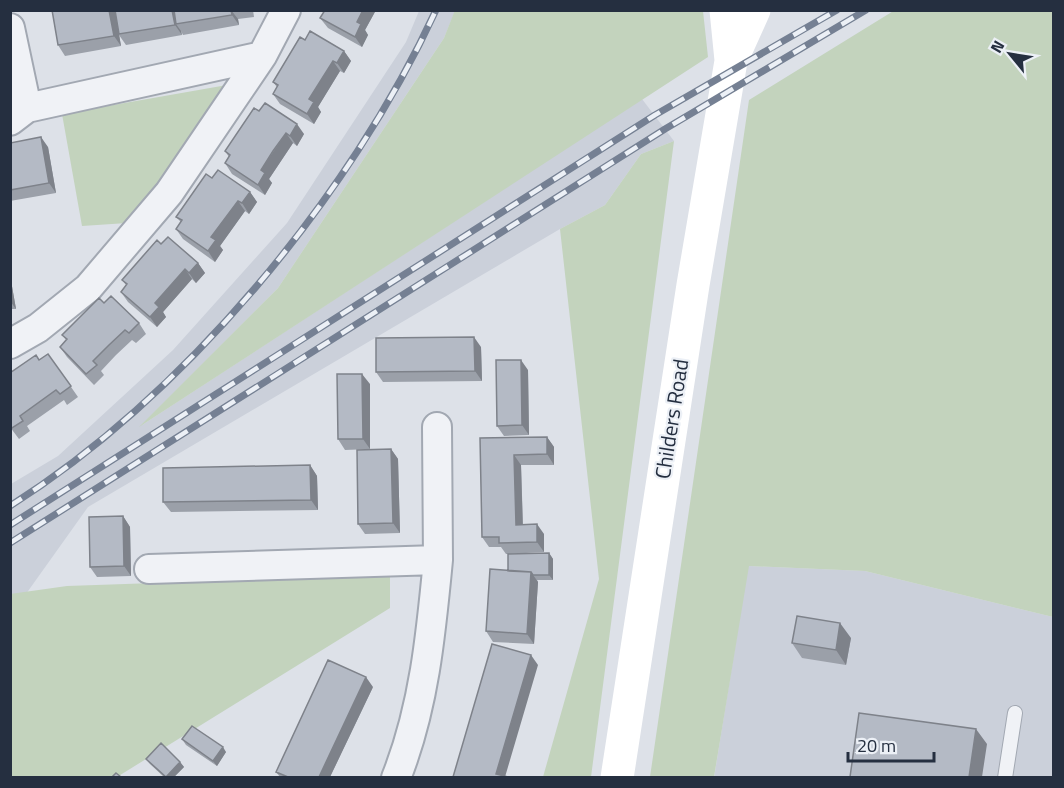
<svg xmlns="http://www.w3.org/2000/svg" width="1064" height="788" viewBox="0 0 1064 788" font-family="'Titillium Web',sans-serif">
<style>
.built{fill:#cbd0da}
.green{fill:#c3d3bd}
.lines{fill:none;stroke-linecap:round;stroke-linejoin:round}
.service-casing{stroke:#a2a8b2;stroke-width:16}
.minor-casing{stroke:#a2a8b2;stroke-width:32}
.service{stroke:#f0f2f6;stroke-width:14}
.minor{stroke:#f0f2f6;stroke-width:28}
.secondary{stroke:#fff;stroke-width:33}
.rail-casing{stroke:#758093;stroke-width:7}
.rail{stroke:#ecf0f6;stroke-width:4.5;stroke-dasharray:14;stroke-linecap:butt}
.wall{fill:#9ba0a9}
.shaded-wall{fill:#7e828a}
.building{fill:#b4bac5;stroke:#7e828a;stroke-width:1.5}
.labels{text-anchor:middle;stroke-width:4.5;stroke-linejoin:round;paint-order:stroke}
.street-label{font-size:21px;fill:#252f40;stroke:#ecf0f6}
</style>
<rect width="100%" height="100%" fill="#dde1e8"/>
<path class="built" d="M419,11H455L444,38L278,288L142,425L642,99L674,141L641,154L605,205L560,229L88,507L11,615V484L58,456L173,350L287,223L406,42Z
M748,566L865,571L1053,617V777L714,778Z"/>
<path class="green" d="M455,10L703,11L708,57L139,427L278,288L444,38Z
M895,10L1053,11V617L865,571L749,566L714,777H650L749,100Z
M227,85L203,127L127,223L82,226L62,114Z
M674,141L591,777H543L599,579L560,229L605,205L641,154Z
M390,575V608L117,777L11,778L10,594L67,586Z"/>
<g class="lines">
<g class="service-casing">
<path id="service" d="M1005,778L1015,713"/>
</g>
<g class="minor-casing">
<path id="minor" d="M10,28L27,108
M10,121L27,108L262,56L286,10
M10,344L38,328L88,288L169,193L262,56
M437,427L438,560
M149,569L438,560C431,634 424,708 396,778"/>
</g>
<use href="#service" class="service"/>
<use href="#minor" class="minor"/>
<path class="secondary" d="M726,10L731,60
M617,778L693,285L731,61L754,10"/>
<g class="rail-casing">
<path id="rail" d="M10,506C184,396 350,197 436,10
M10,525L655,115L837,10
M10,543L665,129L866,10"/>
</g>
<use href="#rail" class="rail"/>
</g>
<path class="wall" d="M52,10H253L254,17L238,19L239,25L183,35L181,31L182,35L126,45L119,35L121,46L65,56L58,45Z
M323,10H376L365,30L368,35L362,47L328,28L320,18L324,12Z
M305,40L344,51L351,61L344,73L340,71L318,107L321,112L314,124L280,104L273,94L277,87L273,82Z
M259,111L304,134L297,146L293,143L269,179L272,183L265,195L232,174L225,163L229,157L225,151Z
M10,143L48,147L56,193L10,201Z
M212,178L250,192L257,202L249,214L245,211L220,246L223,250L215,262L183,239L176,229L181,222L176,217Z
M161,244L198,263L205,273L196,283L192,279L163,312L166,317L157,327L128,302L121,292L126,285L122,280Z
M10,275L16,309H10Z
M104,303L139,323L146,334L136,343L132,340L116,355L101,371L104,375L94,385L67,357L60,347L66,340L62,335Z
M481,347L482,381L383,382L376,372Z
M48,354L78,397L67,405L64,400L27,426L30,431L19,439L10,427L39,360Z
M528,370L529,435L504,436L497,426Z
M370,384V449L345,450L338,439Z
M547,437L554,447V465H521L523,525L544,534V552L506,554L501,547H489L482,537L480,438Z
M391,449L398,459L400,533L365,534L358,524Z
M310,465L317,476L318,510L171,512L163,502Z
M123,516L130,527L131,576L97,577L90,567Z
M549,553L553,559V580H537L538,582L534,644L493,642L486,631Z
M851,638L846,665L802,658L792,643Z
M373,687L330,777H280L276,772Z
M182,739L226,752L217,766L186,745Z
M146,759L180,762L184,767L174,777H164L150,764Z"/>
<path class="shaded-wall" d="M109,10H115L121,46L114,36Z
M172,10H177L176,24L181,31L182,35L175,25Z
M231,10L238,19L239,25L232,15Z
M363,10H376L365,30L368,35L362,47L355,37L357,22Z
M344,51L351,61L344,73L337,63Z
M333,61L340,71L318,107L321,112L314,124L307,114L309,99Z
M297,124L304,134L297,146L290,136Z
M286,133L293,143L269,179L272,183L265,195L258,185L261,170Z
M41,137L48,147L56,193L49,183Z
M250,192L257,202L249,214L242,203Z
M238,201L245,211L220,246L223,250L215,262L208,251L211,237Z
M198,263L205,273L196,283L189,273Z
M185,269L192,279L163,312L166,317L157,327L150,317L155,303Z
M10,275L16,309L10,301Z
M474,337L481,347L482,381L475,371Z
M521,360L528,370L529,435L522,425Z
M362,374L370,384V449L363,439Z
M547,437L554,447V465L547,454Z
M391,449L398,459L400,533L393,523Z
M514,455L521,465L523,535L516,525Z
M310,465L317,476L318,510L311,500Z
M123,516L130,527L131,576L124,566Z
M537,524L544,534V552L537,542Z
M549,553L553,559V580L549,575Z
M531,572L538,582L534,644L527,634Z
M840,623L851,638L846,665L836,650Z
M531,655L538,665L505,777L496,774Z
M366,677L373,687L330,777H319Z
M976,729L987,744L982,777H969Z
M223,747L226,752L217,766L213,761Z
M180,762L184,767L174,777H166Z"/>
<path class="building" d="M52,10H109L114,36L58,45Z
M115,10H172L175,25L119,34Z
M174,10H231L232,15L176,24Z
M325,10H363L357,22L361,24L355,37L320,18Z
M310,31L344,51L337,63L333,61L309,99L314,102L307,114L273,94L278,85L273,82L300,37L305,40Z
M265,103L297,124L290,136L286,133L273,151L261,170L265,173L258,185L225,163L230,155L225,151L254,108L259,111Z
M41,137L49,183L10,190V143Z
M218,170L250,192L242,203L238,201L211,237L216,240L208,251L176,229L182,220L176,217L206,174L212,178Z
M168,237L198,263L189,273L185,269L155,303L159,307L150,317L121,292L127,284L122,280L157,240L161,244Z
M111,296L139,323L129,333L125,330L109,345L93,361L97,365L86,374L60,347L67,339L62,335L99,298L104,303Z
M474,337L475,371L376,372V338Z
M48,354L71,386L60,394L56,390L20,416L23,421L12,428L10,427V373L36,355L39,360Z
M496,360H521L522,425L497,426Z
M337,374H362L363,439H338Z
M547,437V454L514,455L516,525L537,524V542L499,543V537H482L480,438Z
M391,449L393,523L358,524L357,450Z
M310,465L311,500L163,502V468Z
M123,516L124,566L90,567L89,517Z
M549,553V575H533L531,572L508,571V554Z
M490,569L531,572L527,634L486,631Z
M797,616L840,623L836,650L792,643Z
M492,644L531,655L496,774L508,777H453Z
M328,660L366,677L319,777H288L276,772Z
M859,713L976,729L969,777H850Z
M192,726L223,747L213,761L182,739Z
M161,743L180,762L166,777L146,759Z
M116,773L121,777H112Z"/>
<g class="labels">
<g class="street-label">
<text transform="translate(672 419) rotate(-81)" y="7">Childers Road</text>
</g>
</g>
<rect width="1064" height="788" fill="none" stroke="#252f40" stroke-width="24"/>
<g transform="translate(1010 54) rotate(300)" stroke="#ecf0f6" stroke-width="4.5" paint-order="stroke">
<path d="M0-4.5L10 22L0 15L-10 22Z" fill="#252f40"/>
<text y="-9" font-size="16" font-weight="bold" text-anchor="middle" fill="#252f40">N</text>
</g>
<path d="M848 752v9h86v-9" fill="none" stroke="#252f40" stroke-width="3"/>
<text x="857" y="752" font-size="18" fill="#252f40" stroke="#ecf0f6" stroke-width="4.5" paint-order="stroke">20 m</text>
</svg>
